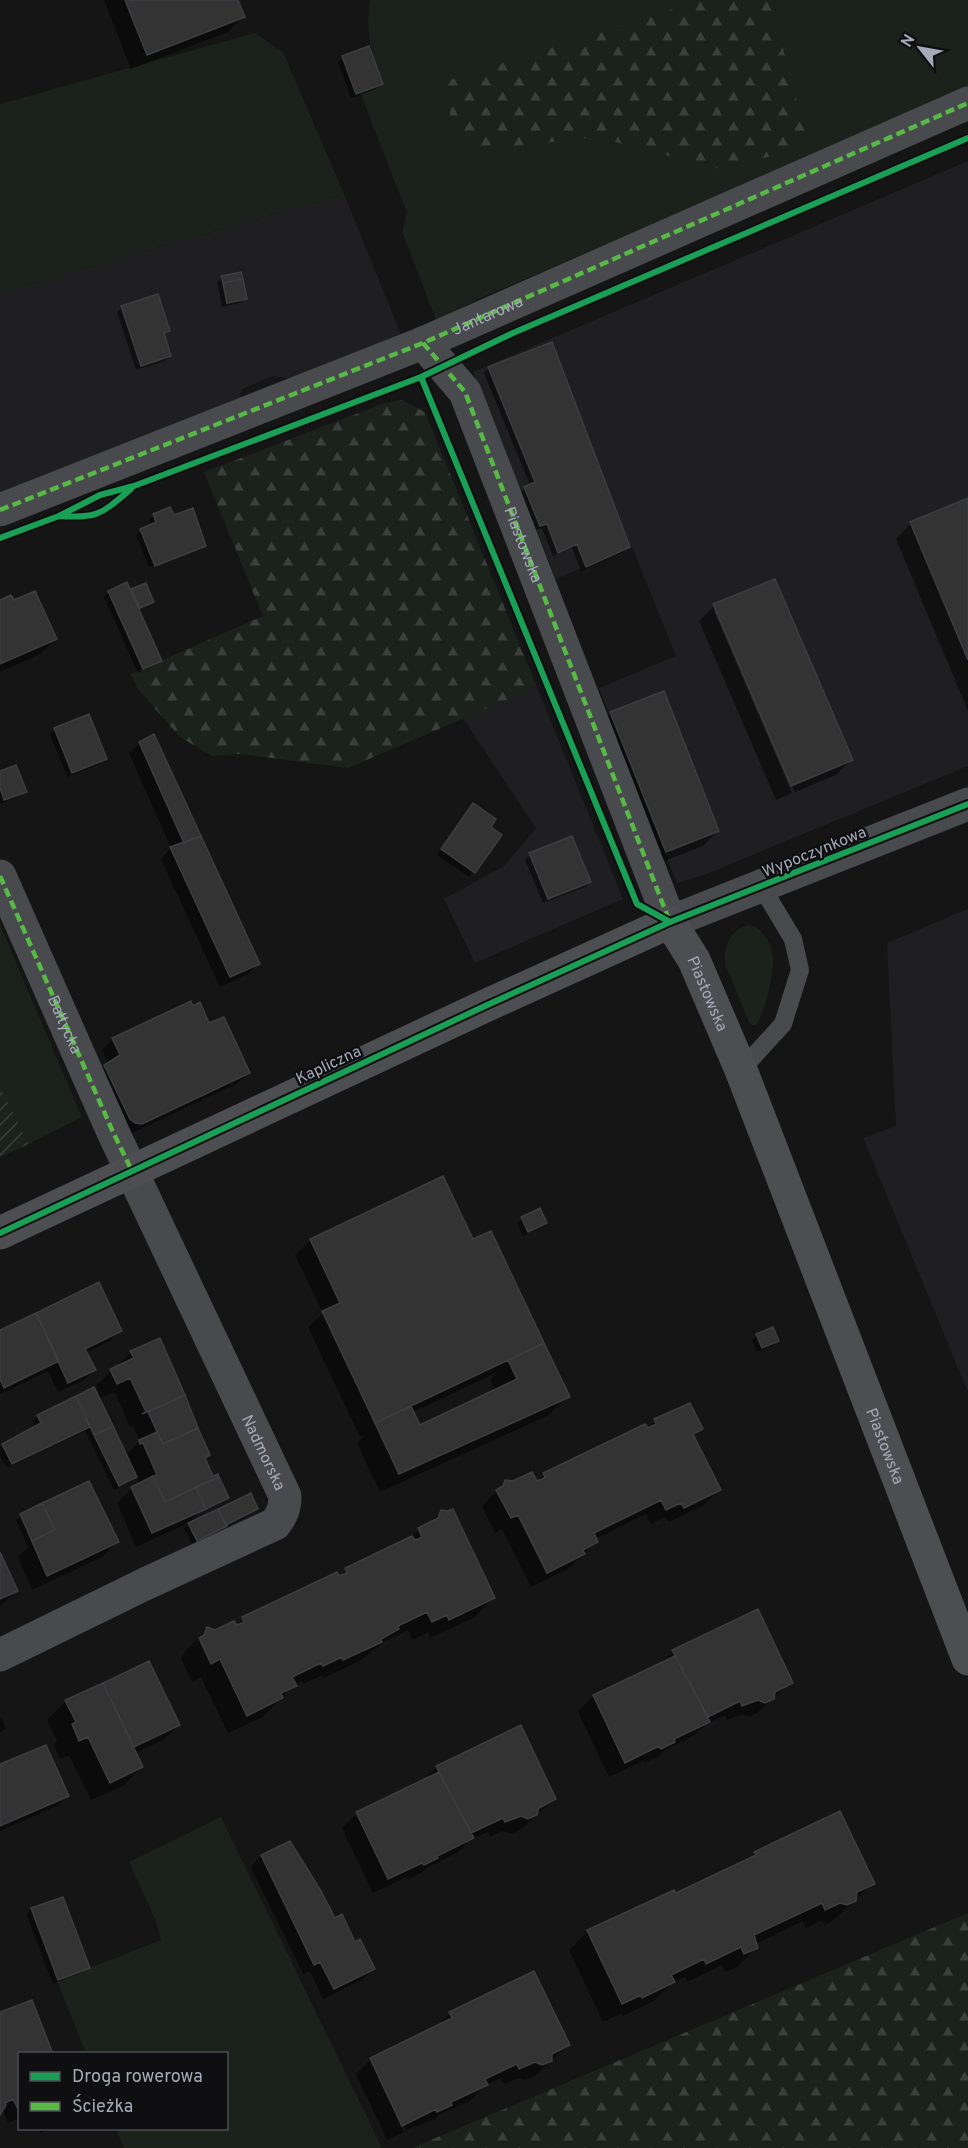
<svg xmlns="http://www.w3.org/2000/svg" width="968" height="2148" viewBox="0 0 968 2148" font-family="Overpass,sans-serif">
<style>
.built{fill:#1f1f21}
.grass{fill:#1b221c}
.forest{fill:url(#forest-firs)}
.garden{fill:url(#garden-furrows)}
.shadow{fill:#0007;fill-rule:evenodd}
.building{fill:#333334;stroke:#3d3e41;stroke-width:1.5}
.lines{fill:none;stroke-linecap:round;stroke-linejoin:round}
.lane{stroke:#484a4e;stroke-width:18}
.street{stroke:#484a4e;stroke-width:33}
.secondary{stroke:#4c4e52;stroke-width:33}
.quiet{stroke:#58b947;stroke-width:4.5;stroke-dasharray:9 4.5;stroke-linecap:butt}
.cycleway-casing{stroke:#0f0f11;stroke-width:10}
.cycleway{stroke:#1a9f57;stroke-width:6}
.labels{text-anchor:middle;stroke-width:5;stroke-linejoin:round;paint-order:stroke}
.street-label{font-size:16px;fill:#a4aab7;stroke:#0f0f11}
</style>
<defs>
<pattern id="forest-firs" width="22" height="20" patternUnits="userSpaceOnUse" patternTransform="scale(1.5)"><rect width="22" height="20" fill="#1b221c"/><path d="M5 1l3.5 6h-7zM16 11l3.5 6h-7z" fill="#393f3b"/></pattern>
<pattern id="garden-furrows" width="10" height="10" patternUnits="userSpaceOnUse" patternTransform="scale(1.5)"><rect width="10" height="10" fill="#1b221c"/><path d="M-1 1l2-2M0 10L10 0M9 11l2-2" fill="none" stroke="#393f3b"/></pattern>
</defs>
<rect width="100%" height="100%" fill="#151515"/>
<path class="built" d="M968,161V766L704,875L677,883L599,688L676,656L632,547L556,579L473,372Z
M344,194L403,339L297,380L273,376L242,389L238,404L0,496V293Z
M537,687L623,899L475,963L444,899L504,866L536,828L463,718Z
M968,909V1392L863,1138L896,1126L887,943Z"/>
<path class="grass" d="M370,0H968V89L476,300L437,322L402,232L407,213L360,92L383,84C371,51 365,36 370,0Z
M255,33L283,52L344,194L0,293V104Z
M0,925L82,1117L29,1144L0,1087Z
M749,925C763,927 772,945 773,957C774,972 765,1014 756,1025H752L749,1022L725,964C723,946 731,929 749,925Z
M221,1817L382,2148H124L116,2129L226,2128V2054L86,2053L57,1981L161,1940L156,1921L129,1862Z"/>
<path class="forest" d="M701,0H770L808,142L728,171L596,137L472,151L451,127L447,81Z
M402,400L425,412L537,687L348,768L240,754L212,756L180,737L138,689L131,674L263,616L204,472L382,404Z
M968,1913V2148H412Z"/>
<path class="garden" d="M0,1087L29,1144L0,1157Z"/>
<path class="shadow" d="M104,0H237L243,17L228,32L131,69Z
M343,58L381,84L376,89L351,98L338,62Z
M222,277L245,298L240,303L222,307L217,282Z
M122,307L168,330L164,335L170,356L165,361L136,370L117,312Z
M489,368L628,547L623,552L581,571L572,548L553,556L542,528L535,530L520,493L530,485L484,373Z
M968,500V711L896,539L911,523Z
M154,515L173,517L204,546L201,549V547L149,567L136,535L141,530L151,526L149,520Z
M145,585L152,602L138,610L160,660L156,665L138,673L104,597L109,592L130,591Z
M0,601L55,639L40,654L0,672Z
M714,606L851,760L836,775L795,792L717,611H714L792,793L776,800L699,621Z
M611,713L718,831L703,846L651,866L596,728Z
M55,729L105,759L100,764L67,777L50,734Z
M140,743L259,963L248,974L220,987L161,859L171,848L129,753Z
M0,773L25,791L20,796L0,804Z
M473,804L489,828L499,835L469,877L437,855Z
M530,855L590,882L585,887L543,903L525,860Z
M190,1003L248,1073L238,1083L130,1134L94,1076L109,1064L102,1050L113,1039Z
M522,1218L545,1222L540,1227L523,1236L517,1223Z
M311,1240L473,1241L568,1396L549,1415L380,1492L357,1443L365,1435L360,1437L308,1327L323,1313L295,1255ZM510,1367H513L521,1385L519,1387ZM498,1372L490,1380L495,1391L420,1427L413,1412Z
M120,1331L109,1341L85,1353L94,1370L84,1380L58,1392L48,1371L0,1394V1333Z
M757,1335L777,1341L772,1346L757,1352L752,1340Z
M159,1340L208,1455L204,1460L212,1478L227,1498L222,1503L199,1513L189,1523L136,1547L117,1503L132,1488L139,1485L136,1476L130,1482L114,1490L85,1431L7,1468L0,1455V1447L36,1428L33,1421L38,1416L93,1389L125,1456L140,1441L133,1426L130,1427L115,1392L101,1398L96,1386L131,1352Z
M655,1421L701,1429L693,1437L719,1489L704,1505L669,1522L665,1517L651,1524L646,1514L595,1539L597,1541L568,1569L531,1587L502,1529L495,1533L482,1506L506,1481L536,1482L544,1474L647,1429Z
M256,1509L251,1514L192,1544L184,1529L189,1524Z
M441,1512L493,1598L475,1617L430,1638L428,1632L413,1640L408,1630L385,1641L361,1660L324,1678L322,1675L304,1684L302,1681L294,1684L263,1717L228,1733L201,1677L192,1682L181,1658L188,1648L207,1629L215,1632L235,1626L243,1619L336,1574L338,1578L346,1570L408,1539Z
M21,1515L117,1542L102,1557L32,1590L18,1557L28,1547L16,1520Z
M0,1556L16,1591L0,1606Z
M673,1651L791,1682L757,1713L749,1717L742,1714L727,1720L725,1715L705,1725L693,1736L663,1751L658,1757L645,1763L643,1761L609,1777L578,1712L593,1696L659,1666Z
M149,1663L178,1725L163,1740L135,1753L142,1767L123,1786L91,1800L69,1755L60,1759L54,1745L57,1741L47,1720L66,1701Z
M0,1716L6,1728L0,1733Z
M520,1727L554,1799L521,1829L512,1834L502,1831L490,1837L488,1832L470,1840L457,1853L428,1867L421,1873L408,1879L407,1877L373,1893L342,1828L357,1813L422,1782L436,1767Z
M0,1766L67,1796L57,1806L0,1831Z
M290,1843L334,1919L373,1969L363,1979L323,1999L310,1971L303,1974L251,1867L261,1856Z
M755,1853L873,1883L835,1919L827,1924L820,1921L806,1928L803,1921L755,1944L756,1948L737,1967L725,1972L722,1965L687,1982L685,1977L672,1983L654,2001L623,2016L622,2013L603,2022L569,1950L588,1931L675,1895L748,1860Z
M62,1899L88,1967L83,1972L53,1984L26,1914L31,1909Z
M450,2013L568,2045L535,2076L526,2080L519,2078L504,2084L501,2078L484,2086L471,2100L440,2114L435,2119L406,2130L374,2063H371L404,2132L387,2140L356,2074L371,2059L435,2028Z
M0,2014L20,2054V2118L8,2123L2,2107L0,2113Z
M39,2128H51L40,2133Z"/>
<path class="building" d="M125,0H238L245,17L147,55Z
M369,46L383,84L356,94L342,56Z
M241,272L243,279L223,283L221,276Z
M243,279L247,299L227,303L223,283Z
M158,294L170,331L164,333L171,356L141,366L121,306Z
M552,342L630,547L586,567L577,544L558,553L547,524L540,526L524,487L535,482L488,367Z
M968,498V660L910,522Z
M170,507L174,515L193,508L206,546L155,566L140,529L156,522L153,514Z
M775,579L853,760L791,786L713,604Z
M127,582L162,661L143,669L108,591Z
M146,583L154,602L140,608L131,589Z
M35,591L57,639L0,664V600L11,595L14,600Z
M664,691L719,831L666,852L610,712Z
M89,714L107,759L72,773L54,728Z
M154,734L201,836L184,843L139,742Z
M16,765L27,792L4,800L0,788V771Z
M473,803L496,819L491,827L502,835L475,873L441,849Z
M201,836L260,964L230,977L170,847Z
M572,836L591,882L548,899L529,853Z
M191,1001L193,1006L200,1002L209,1023L224,1017L250,1073L142,1124L135,1123L130,1119L104,1065L120,1055L112,1038Z
M443,1176L473,1239L491,1231L544,1343L375,1423L322,1311L340,1303L310,1239Z
M540,1208L547,1223L528,1232L521,1217Z
M99,1282L122,1331L85,1349L96,1370L68,1383L36,1313Z
M36,1313L59,1361L4,1388L0,1379V1330Z
M773,1327L779,1341L762,1348L756,1334Z
M160,1338L185,1395L142,1414L146,1412L130,1378L117,1384L110,1369L134,1358L130,1351Z
M544,1343L570,1397L399,1474L375,1423L411,1406L420,1425L517,1379L508,1360Z
M94,1387L113,1426L94,1435L76,1396Z
M185,1395L198,1428L163,1444L148,1412Z
M76,1396L90,1427L12,1464L2,1444L41,1423L37,1415Z
M690,1403L703,1429L693,1434L721,1490L684,1508L681,1503L666,1510L661,1500L594,1533L598,1542L583,1550L585,1554L547,1573L518,1515L511,1518L496,1490L503,1486L505,1480L513,1481L532,1472L537,1481L542,1479L545,1477L543,1473L645,1424L648,1428L656,1424L654,1419Z
M113,1426L137,1477L119,1486L94,1435Z
M198,1428L210,1455L205,1458L213,1476L218,1474L219,1477L165,1502L153,1476L157,1475L143,1443L140,1444L139,1440L157,1432L163,1444Z
M153,1476L165,1502L196,1487L206,1509L152,1533L131,1487Z
M219,1477L229,1498L206,1509L196,1487Z
M89,1481L119,1542L47,1576L32,1541L55,1530L42,1503Z
M251,1493L258,1509L226,1525L218,1509Z
M42,1503L55,1530L32,1541L20,1514Z
M218,1509L227,1526L197,1541L188,1523Z
M453,1509L495,1598L449,1620L447,1615L432,1622L427,1612L398,1626L399,1629L381,1639L382,1642L343,1660L342,1657L323,1666L321,1663L292,1677L297,1686L281,1693L283,1698L247,1716L220,1659L211,1664L199,1638L204,1635L207,1627L215,1630L234,1621L237,1625L244,1622L242,1617L337,1572L339,1576L347,1573L345,1568L412,1536L415,1540L418,1539L422,1537L418,1528L438,1518L441,1510L448,1511Z
M0,1552L18,1591L0,1599Z
M758,1609L793,1683L775,1692L774,1699L765,1703L758,1700L742,1706L740,1701L708,1717L672,1650Z
M675,1656L710,1722L674,1739L675,1742L661,1749L659,1746L625,1763L593,1695Z
M149,1661L180,1725L134,1747L103,1683Z
M103,1683L143,1767L110,1783L88,1737L79,1741L72,1724L76,1722L65,1700Z
M521,1725L556,1799L539,1808L537,1815L528,1819L521,1816L505,1822L503,1818L471,1833L436,1766Z
M46,1745L69,1796L0,1826V1764Z
M439,1772L474,1838L437,1856L438,1858L424,1865L422,1863L388,1879L356,1812Z
M840,1811L875,1884L857,1892L856,1901L847,1905L840,1903L825,1910L822,1903L754,1935L758,1948L744,1954L741,1947L706,1964L704,1959L671,1975L675,1982L642,1998L641,1995L622,2004L587,1930L674,1890L676,1893L756,1855L754,1852Z
M290,1841L321,1891L335,1918L342,1914L355,1942L360,1939L375,1969L334,1989L320,1962L314,1965L261,1855Z
M63,1897L90,1968L58,1980L31,1908Z
M534,1971L570,2045L552,2054V2061L542,2065L535,2062L519,2069L517,2064L485,2079L488,2085L451,2102L452,2105L437,2112L436,2109L402,2126L370,2058L452,2018L449,2012Z
M32,2000L53,2054H20V2113L13,2099L5,2103L6,2105L0,2115V2012Z"/>
<g class="lines">
<path class="lane" d="M741,1070L783,1024L800,970L793,939L761,886"/>
<g class="street">
<path d="M423,343L465,392L670,922L968,804"/>
<path id="s1" d="M0,510L423,343L968,103"/>
<path id="s2" d="M0,876L113,1132L285,1496C285,1508 282,1515 275,1524L145,1584L0,1655"/>
</g>
<path class="secondary" id="s3" d="M0,1233L485,1006L670,922L694,960L741,1070L968,1659"/>
<g class="quiet">
<path id="s4" d="M423,343L465,392L669,920"/>
<path d="M0,510L423,343L968,103"/>
<path id="s5" d="M0,876L113,1132L132,1171"/>
</g>
<g class="cycleway-casing">
<path id="cycleway" d="M421,377L637,904L670,922
M59,516C99,519 102,513 131,489
M0,538L59,516L100,495L134,486L421,377L513,333L968,138
M0,1233L485,1006L670,922L968,804"/>
</g>
<use href="#cycleway" class="cycleway"/>
</g>
<g class="labels">
<g class="street-label">
<text dy="6" stroke="none"><textPath href="#s1" startOffset="525">Jantarowa</textPath></text>
<text dy="6" stroke="none"><textPath href="#s4" startOffset="228">Piastowska</textPath></text>
<text transform="translate(814 851) rotate(-22)" y="6">Wypoczynkowa</text>
<text dy="6" stroke="none"><textPath href="#s3" startOffset="820">Piastowska</textPath></text>
<text dy="6" stroke="none"><textPath href="#s5" startOffset="162">Bałtycka</textPath></text>
<text transform="translate(328 1064) rotate(-25)" y="6">Kapliczna</text>
<text dy="6" stroke="none"><textPath href="#s3" startOffset="1306">Piastowska</textPath></text>
<text dy="6" stroke="none"><textPath href="#s2" startOffset="634">Nadmorska</textPath></text>
</g>
</g>
<rect x="18" y="2052" width="210" height="78" fill="#0f0f11" stroke="#4b4d53" stroke-width="1.5"/>
<rect x="30" y="2072" width="30" height="9" fill="#1a9f57" stroke="#4b4d53" stroke-width="1.5"/>
<text x="72" y="2082" font-size="18" fill="#a4aab7">Droga rowerowa</text>
<rect x="30" y="2102" width="30" height="9" fill="#58b947" stroke="#4b4d53" stroke-width="1.5"/>
<text x="72" y="2112" font-size="18" fill="#a4aab7">Ścieżka</text>
<g transform="translate(920 48) rotate(301)" stroke="#0f0f11" stroke-width="4.5" paint-order="stroke">
<path d="M0-4.5L10 22L0 15L-10 22Z" fill="#a4aab7"/>
<text y="-9" font-size="16" font-weight="bold" text-anchor="middle" fill="#a4aab7">N</text>
</g>
</svg>
